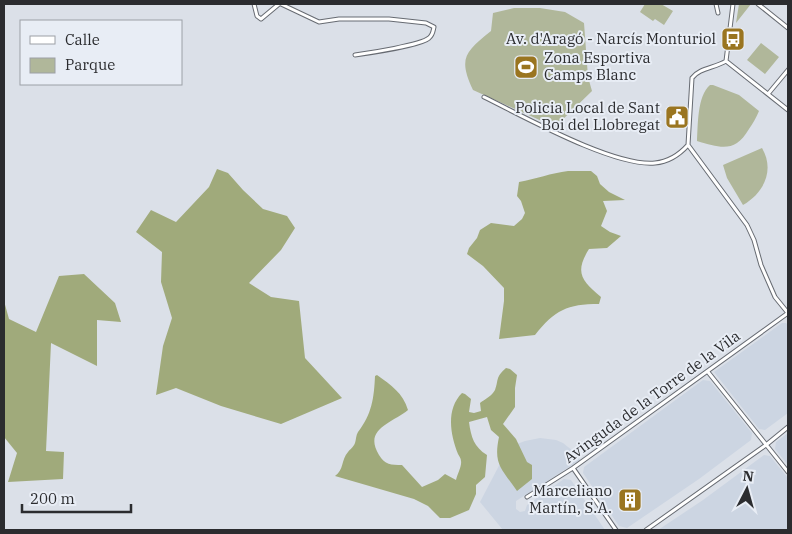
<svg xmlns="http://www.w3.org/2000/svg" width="792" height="534" viewBox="0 0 792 534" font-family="'IBM Plex Serif',serif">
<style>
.built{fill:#ccd5e2}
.green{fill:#b0b79a}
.forest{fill:#a0aa7b}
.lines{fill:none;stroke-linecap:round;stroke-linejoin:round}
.minor-casing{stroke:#676b72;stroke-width:5}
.minor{stroke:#fff;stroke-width:3}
.labels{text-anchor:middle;stroke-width:4;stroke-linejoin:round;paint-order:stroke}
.poi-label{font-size:15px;fill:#2b2c2f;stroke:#e8edf5;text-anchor:end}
.street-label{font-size:15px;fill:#2b2c2f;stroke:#e8edf5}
</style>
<rect width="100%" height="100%" fill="#dbe0e8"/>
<path class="built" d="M782,323H786L788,325V413L765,430L759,429L714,372Z
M703,380L710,381L752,433L751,440L699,479L627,528L619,526L583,473L584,467Z
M788,433V465L775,449L776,442Z
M540,438L556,440L563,443L573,451L580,460L516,501V509L520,512L525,511L527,505L564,479L571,480L605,530H503L480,502L503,458L517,444L525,441Z
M764,455L770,456L788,478V530H658L703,500Z"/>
<path class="green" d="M645,4H661L673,11L664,25L655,19L653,21L640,12Z
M739,4H751L736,23Z
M514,8H540L565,12L584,23L588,77L592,91L555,127L473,90C458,58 465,52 491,31L493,13Z
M761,43L779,57L765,74L747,60Z
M710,85H713L739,95L759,111C756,118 753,123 749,129C735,153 721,148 697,141C698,126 697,96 710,85Z
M762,148C775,170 764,193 743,205L727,178L723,165Z"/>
<path class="forest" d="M217,169L228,173L243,190L263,209L287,216L295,228L281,250L249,283L271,297L299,301L305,358L342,398L281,424L221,406L176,388L156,395L163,346L172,318L161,282L162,252L136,232L151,210L176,222L209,187Z
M568,171H591L597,176L600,184L609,192L625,200L603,201L607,211L601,226L610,232L621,236L607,248L589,249C574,273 582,281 601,297L599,304C567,304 555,310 535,335L499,339L504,301V288L483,266L467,254L469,248L477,238L480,230L491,223L514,226L522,219L525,213L521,201L517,196L519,182C536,179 551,173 568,171Z
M84,274L115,303L121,322L97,320V366L51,343L46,451L64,452L63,479L8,482L17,453L4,437V301L9,319L36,332L59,276Z
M506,368L510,369L517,375L515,388V407L503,424L516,439L527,462L532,465V479L517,491C502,469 493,465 499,437L491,430L487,417L469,422C471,437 474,447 487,455L485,477L476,485V494L469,510L450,518H440L428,506L414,499L335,476C344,470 341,460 348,452C350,449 353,448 355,443C356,440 356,435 358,432C372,414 374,398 375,376L377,375C391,385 403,393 408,410C392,423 363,429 379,455C385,465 391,465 402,465L422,487L438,480L445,474L456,480C457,475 462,466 461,461C461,458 459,456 458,454C450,434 446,409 462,393L465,394L471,399L469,412L474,413L481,411L480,403C485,399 492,396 495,390C499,379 495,378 506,368Z"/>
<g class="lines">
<g class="minor-casing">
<path id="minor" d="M254,4L257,16L261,19L279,4
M281,4L319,22L339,19H389L426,23L434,27C433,31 433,35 429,38C421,45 369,53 355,55
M716,4L718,13
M758,4L788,28
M726,61C715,68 699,68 692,78L688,145L747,225L754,240L761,265L775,297L788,313
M726,61L788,110
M726,61L733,4
M768,94L788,70
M484,97C523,116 614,167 655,163C667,162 679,155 688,145
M708,372L788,472
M573,468L616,530
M527,497L573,468L788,313
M646,530L766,445L788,427"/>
</g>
<use href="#minor" class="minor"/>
</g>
<defs>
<g id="bus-square" transform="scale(1.25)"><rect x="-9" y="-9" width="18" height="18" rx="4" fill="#9a7520" stroke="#e8edf5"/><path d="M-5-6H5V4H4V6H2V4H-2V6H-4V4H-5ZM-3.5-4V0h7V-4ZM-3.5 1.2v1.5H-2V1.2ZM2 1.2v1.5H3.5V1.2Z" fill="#fff"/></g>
<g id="stadium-square" transform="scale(1.25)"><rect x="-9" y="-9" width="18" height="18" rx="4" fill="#9a7520" stroke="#e8edf5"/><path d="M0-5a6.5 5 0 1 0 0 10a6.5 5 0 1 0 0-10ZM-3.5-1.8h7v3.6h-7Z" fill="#fff"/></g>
<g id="civic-square" transform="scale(1.25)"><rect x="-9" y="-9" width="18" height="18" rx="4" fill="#9a7520" stroke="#e8edf5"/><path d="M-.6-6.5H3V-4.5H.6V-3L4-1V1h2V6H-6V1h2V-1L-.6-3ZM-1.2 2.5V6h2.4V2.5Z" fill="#fff"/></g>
<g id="building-square" transform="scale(1.25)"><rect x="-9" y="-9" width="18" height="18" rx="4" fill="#9a7520" stroke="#e8edf5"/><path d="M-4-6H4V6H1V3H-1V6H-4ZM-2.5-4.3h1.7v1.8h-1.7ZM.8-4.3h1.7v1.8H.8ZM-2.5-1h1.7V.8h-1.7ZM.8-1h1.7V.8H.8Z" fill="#fff"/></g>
</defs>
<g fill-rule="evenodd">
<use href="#bus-square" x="733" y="39"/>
<use href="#stadium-square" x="526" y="67"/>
<use href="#civic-square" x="677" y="117"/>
<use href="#building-square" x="630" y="500"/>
</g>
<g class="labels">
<g class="poi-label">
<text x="716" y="44">Av. d'Aragó - Narcís Monturiol</text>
<text x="544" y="63" text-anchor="start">Zona Esportiva<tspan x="544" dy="17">Camps Blanc</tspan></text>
<text x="660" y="113">Policia Local de Sant<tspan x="660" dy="17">Boi del Llobregat</tspan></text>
<text x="612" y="496">Marceliano<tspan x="612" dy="17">Martín, S.A.</tspan></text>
</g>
<g class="street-label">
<text transform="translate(652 397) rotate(-36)" y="5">Avinguda de la Torre de la Vila</text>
</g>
</g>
<rect width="792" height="534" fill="none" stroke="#2b2c2f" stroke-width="10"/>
<rect x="20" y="20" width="162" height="65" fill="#e8edf5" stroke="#9ca0a6"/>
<rect x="30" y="36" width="25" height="8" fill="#ffffff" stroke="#9ca0a6"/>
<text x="65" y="45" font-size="15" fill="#2b2c2f">Calle</text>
<rect x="30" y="58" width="25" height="15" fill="#b0b79a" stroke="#9ca0a6"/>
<text x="65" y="70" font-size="15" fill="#2b2c2f">Parque</text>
<g transform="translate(747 489) rotate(6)" stroke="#e8edf5" stroke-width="4" paint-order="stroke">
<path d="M0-4L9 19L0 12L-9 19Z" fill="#2b2c2f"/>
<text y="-8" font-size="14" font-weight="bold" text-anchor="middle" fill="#2b2c2f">N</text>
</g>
<path d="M22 504v8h109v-8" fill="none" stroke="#2b2c2f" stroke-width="2.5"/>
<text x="30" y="504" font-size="15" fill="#2b2c2f" stroke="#e8edf5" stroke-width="4" paint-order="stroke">200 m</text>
</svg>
